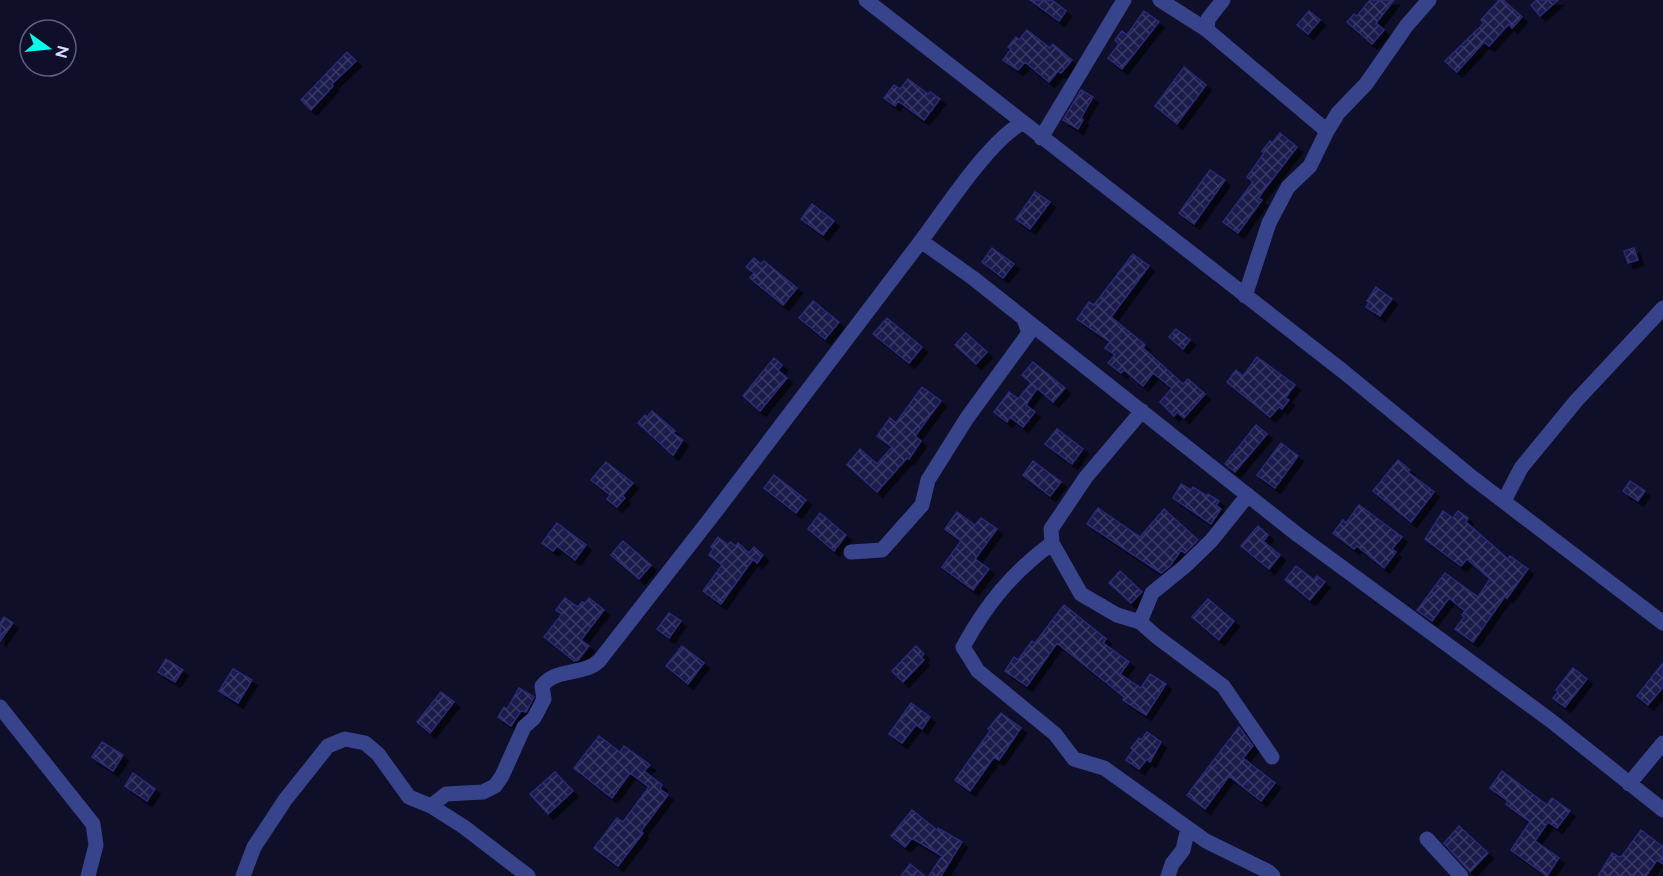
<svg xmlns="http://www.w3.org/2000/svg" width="1663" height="876" viewBox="0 0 1663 876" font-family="Raleway,sans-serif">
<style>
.building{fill:url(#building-cross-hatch);stroke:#2b2a78;stroke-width:1.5;filter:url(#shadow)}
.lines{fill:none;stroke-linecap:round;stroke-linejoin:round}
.minor{stroke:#37438b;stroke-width:15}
</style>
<defs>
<pattern id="building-cross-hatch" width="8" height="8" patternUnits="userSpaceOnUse" patternTransform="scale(1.5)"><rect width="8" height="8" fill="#1a1a4b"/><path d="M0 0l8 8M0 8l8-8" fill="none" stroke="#3b3b66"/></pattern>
<filter id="shadow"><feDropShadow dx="5.5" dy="5.5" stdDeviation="0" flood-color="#0009"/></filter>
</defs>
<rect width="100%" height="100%" fill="#0f0f29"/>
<path class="building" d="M1030,0H1052L1066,11L1059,21Z
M1370,0H1394L1376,23L1384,30L1372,44L1347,22L1354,14L1357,16Z
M1499,0H1503L1522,17L1512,28L1509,24L1489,46L1484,42L1457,72L1445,61L1484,23L1481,20Z
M1537,0H1558L1540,16L1531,5Z
M1144,11L1159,22L1122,69L1108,58L1119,44L1115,40L1122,31L1127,35Z
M1309,11L1320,20L1308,34L1297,25Z
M1027,30L1050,48L1053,44L1072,60L1061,73L1058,71L1049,82L1025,62L1018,70L1003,60L1011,49L1008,47L1016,37L1019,40Z
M347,52L356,61L332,84L333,86L311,110L301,100Z
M1184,67L1206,85L1177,124L1155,106Z
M908,79L928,94L930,92L940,99L924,120L898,101L895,106L884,98L894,85L900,89Z
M1081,90L1093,97L1081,118L1083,120L1078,129L1063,120Z
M1280,133L1297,147L1258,198L1262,200L1238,233L1223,222L1253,182L1247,177L1264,153L1262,151L1270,141L1272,143Z
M1210,170L1225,180L1194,224L1179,213Z
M1035,192L1050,202L1030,229L1016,219Z
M812,204L834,221L823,235L801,219Z
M992,248L1014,264L1003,278L982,262Z
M1634,248L1638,260L1628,263L1624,251Z
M1133,254L1149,266L1111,317L1145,345L1143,348L1183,384L1188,379L1205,394L1184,418L1177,412L1174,416L1160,402L1172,388L1153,373L1143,386L1124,370L1121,373L1108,363L1115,355L1105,348L1110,342L1077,319L1089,302L1094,305Z
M754,258L761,264L764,261L797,288L783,305L750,278L754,273L746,267Z
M1376,287L1392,299L1380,316L1366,307L1369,302L1367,301Z
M813,301L839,322L825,339L799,318Z
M887,318L922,347L909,363L873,334Z
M1176,329L1190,340L1183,349L1169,337Z
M966,333L987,352L976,364L955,345Z
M1257,357L1295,385L1285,398L1289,400L1282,409L1279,407L1270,417L1227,382L1236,370L1243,376Z
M774,358L782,365L778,370L787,378L760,411L743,396Z
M1033,362L1065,388L1053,402L1037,388L1026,405L1035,412L1023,427L1010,417L1007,422L994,412L1009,392L1018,399L1031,383L1022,375Z
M922,387L941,401L915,436L921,441L909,459L907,458L877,492L847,465L860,449L877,464L892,447L877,436L890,418L896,423Z
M652,411L675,431L673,433L683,440L673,455L638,423L645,415L647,417Z
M1256,425L1267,434L1235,472L1225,464Z
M1057,429L1083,449L1072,464L1045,444Z
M1281,443L1298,456L1275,488L1257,475Z
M1398,460L1410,470L1408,472L1434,492L1411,522L1373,491Z
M1033,461L1061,482L1050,496L1023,475Z
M606,462L633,483L622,496L625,498L617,507L607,499L610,495L591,480Z
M774,475L806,500L796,513L764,488Z
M1630,481L1645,491L1638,501L1623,491Z
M1181,484L1191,490L1193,487L1207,496L1208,494L1219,501L1216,505L1221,509L1211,524L1173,498Z
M1359,505L1402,537L1392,549L1396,552L1384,568L1357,546L1354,549L1333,533L1343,520L1346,523Z
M1098,508L1140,537L1164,509L1198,540L1185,553L1181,550L1170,566L1161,573L1087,524Z
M1443,511L1453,518L1458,511L1468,518L1466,522L1508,559L1510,556L1528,569L1507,598L1505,596L1473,642L1455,629L1464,617L1462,615L1465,611L1449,598L1432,621L1417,610L1445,573L1478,597L1490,579L1467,559L1461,566L1425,539Z
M957,512L975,525L981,518L997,529L975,559L989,569L973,590L942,567L961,541L945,529Z
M820,513L846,535L834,551L808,529Z
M557,523L586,545L575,560L557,546L553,551L542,543Z
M1258,526L1268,535L1263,541L1280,555L1269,569L1241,546Z
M718,537L728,545L730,542L736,546L738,543L749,553L754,547L763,555L757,563L753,559L721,604L703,591L722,565L709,555L713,549L711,547Z
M623,541L651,565L639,579L611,555Z
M1296,566L1314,580L1317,576L1325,582L1310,600L1285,580Z
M1120,571L1142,592L1131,603L1109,583Z
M565,598L578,607L582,602L585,603L589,598L604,610L581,640L589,646L578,660L574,661L544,637L562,614L556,610Z
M1208,599L1234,621L1219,640L1192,617Z
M1064,605L1106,639L1103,643L1129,662L1120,674L1141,688L1150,674L1166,684L1146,715L1123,700L1124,697L1057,643L1027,686L1005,671L1014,657L1018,660L1032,641L1035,643Z
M669,613L681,621L669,638L657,629Z
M4,617L13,623L0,641V623Z
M682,646L704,663L688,684L666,666Z
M916,646L924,654L921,657L924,660L903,682L892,671Z
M166,659L183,670L175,682L158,672Z
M1663,663V687L1648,705L1637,696Z
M1573,668L1587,679L1565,707L1553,698L1558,692L1556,690Z
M233,669L252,680L238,703L219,691Z
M519,688L534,697L526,712L521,711L511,726L498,717L504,707L507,709Z
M441,692L454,702L430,733L417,722Z
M911,703L930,717L922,729L916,725L902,743L889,734Z
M1001,713L1021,728L999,760L994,757L970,791L955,780L990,731L988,729Z
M1239,727L1253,746L1243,758L1275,783L1261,801L1229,776L1205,809L1187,795Z
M1147,732L1161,742L1150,762L1147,759L1139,769L1126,760L1133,750L1131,748L1139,738L1141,740Z
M599,736L620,752L624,746L650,765L644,771L662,785L660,789L668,795L641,831L643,833L618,866L594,848L617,818L623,822L649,787L630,773L612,798L574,768Z
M102,742L123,755L113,771L92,757Z
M1502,771L1547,805L1552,798L1570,811L1557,828L1548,822L1535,841L1559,858L1547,876L1511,850L1530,822L1506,804L1508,801L1490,788Z
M555,772L573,791L548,814L530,794Z
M133,773L155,789L147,801L125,786Z
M912,810L937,830L938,828L962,842L941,876H929L942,856L912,838L905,847L891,836Z
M1459,826L1488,853L1470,872L1444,843Z
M1641,830L1663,847V864L1657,860L1646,876H1598L1612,853L1619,857L1622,856Z
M910,864L925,876H901Z"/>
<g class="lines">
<path class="minor" d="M866,0L1344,372L1473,478L1663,623
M1160,0L1207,30L1327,131
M1207,30L1208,19L1223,0
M1022,123C988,142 946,208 921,241L973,278L1298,535L1550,720L1663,810
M1041,138L1124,0
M1245,296L1269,223L1288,187L1310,166L1327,131L1338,113L1366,84L1407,25L1429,0
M1142,411L1086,477L1051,529L1052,543L1081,594L1117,615L1140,622L1157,637L1223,686L1272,757
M1504,501L1521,468L1576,401L1663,308
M1052,543C1012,573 987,603 963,647L978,671L1055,734L1074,759L1104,768L1206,841L1269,872L1273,876
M851,552L882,550L922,505L928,480L967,418L1029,333L1024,319
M1140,622L1152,593L1184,567L1211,541L1248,495
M0,707L93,824L96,845L88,876
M1629,784L1663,743
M431,806L446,794L483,792L495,786L502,776L524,727L534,718L544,699L542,686C557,667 583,676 599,661L713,515L921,241
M1427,839L1461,876
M243,876L254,847L285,800L328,746L345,739L365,743L378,754L409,797L431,806L464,827L528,876
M1168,876L1172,864L1183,850L1188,828"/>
</g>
<g transform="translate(48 48) rotate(105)"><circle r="28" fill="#0f0f29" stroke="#5f607f" stroke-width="1.5"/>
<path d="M0-4.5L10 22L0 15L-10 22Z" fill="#03ffea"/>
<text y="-9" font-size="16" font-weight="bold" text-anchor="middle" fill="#d7daff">N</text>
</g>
</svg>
